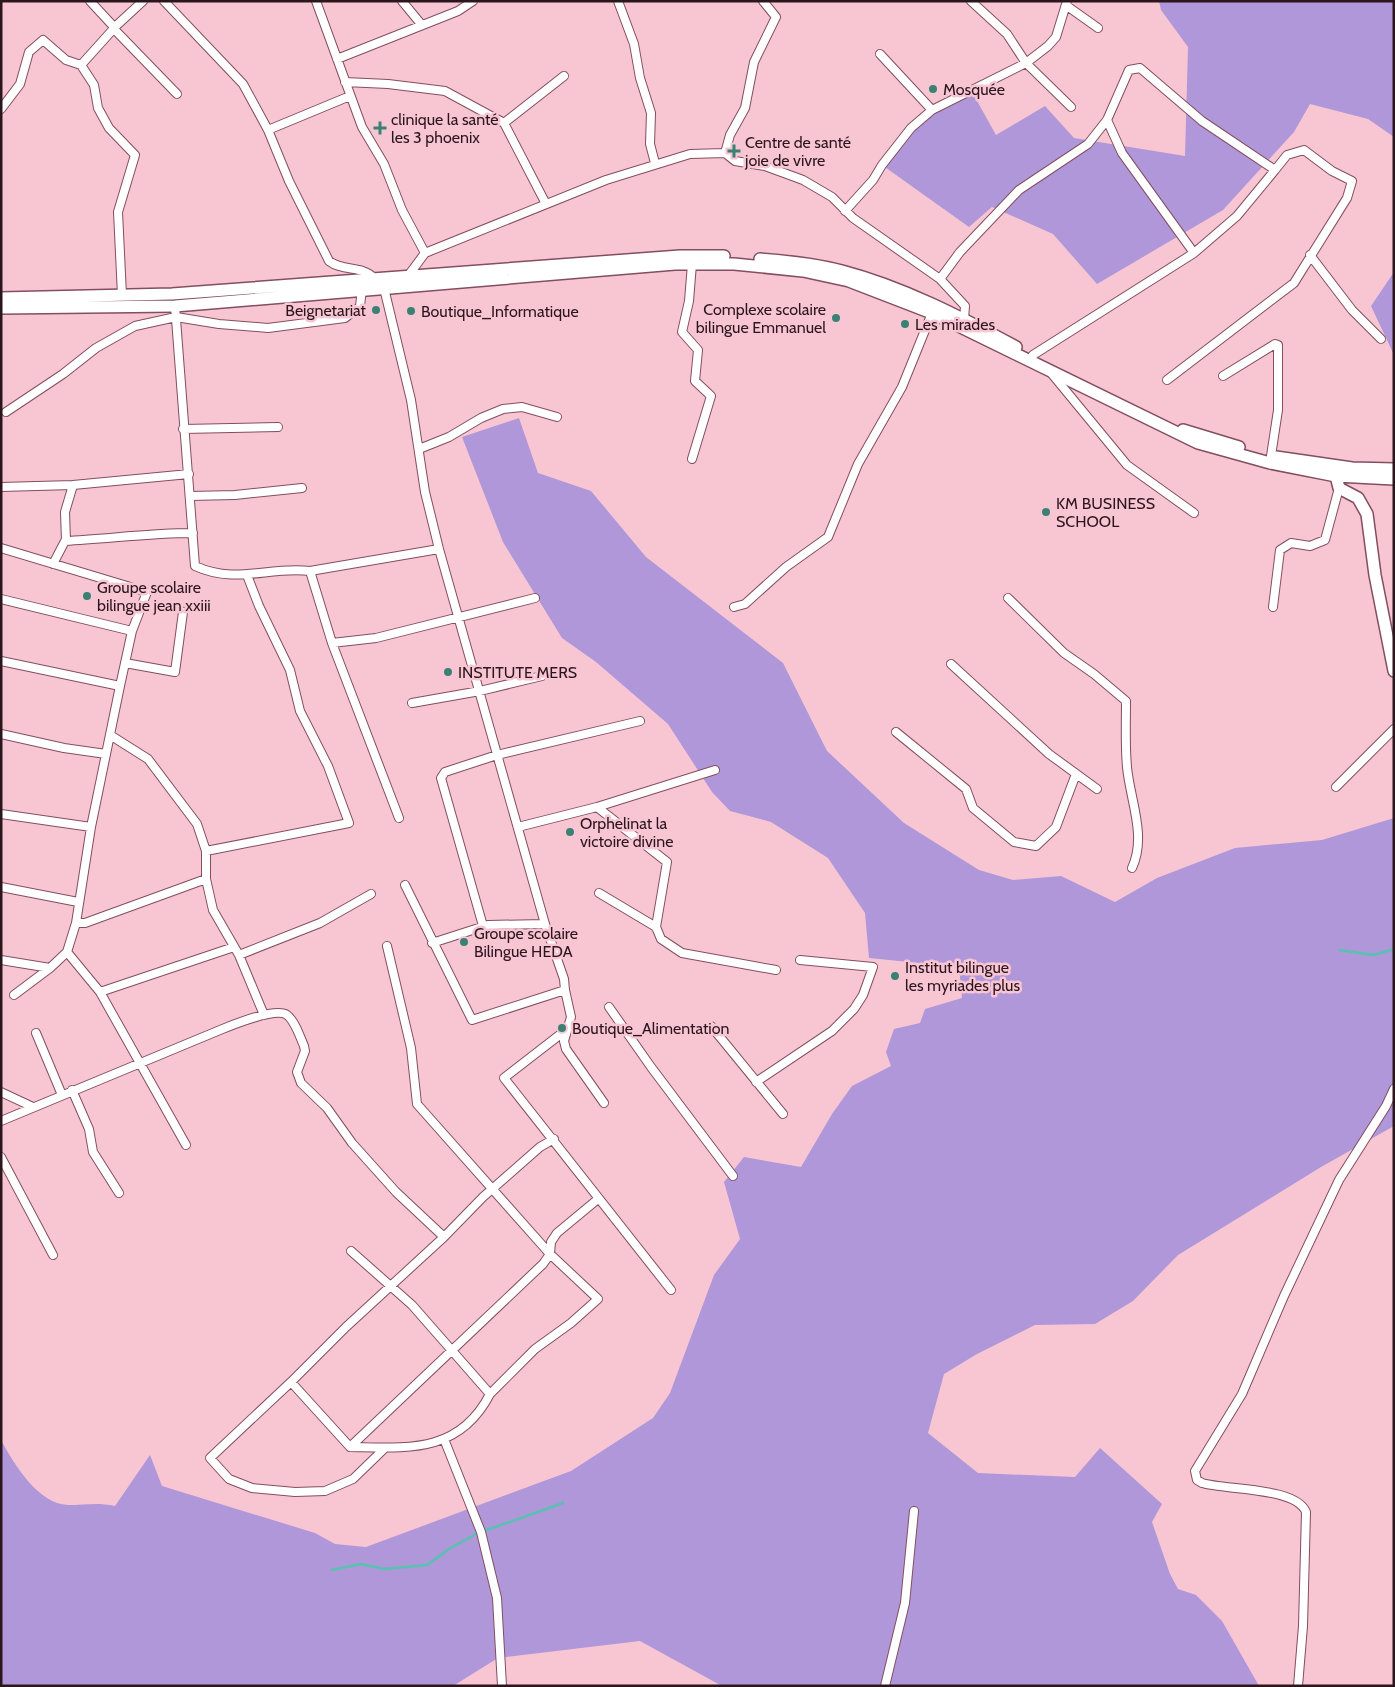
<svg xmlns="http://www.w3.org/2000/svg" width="1395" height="1687" viewBox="0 0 1395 1687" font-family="Cabin,sans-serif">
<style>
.green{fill:#af97d9}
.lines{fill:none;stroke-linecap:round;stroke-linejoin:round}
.stream{stroke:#57c2b0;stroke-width:2.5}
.street-casing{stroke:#834e5e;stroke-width:10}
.secondary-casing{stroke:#834e5e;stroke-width:14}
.street{stroke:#fff;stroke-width:8}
.secondary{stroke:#fff;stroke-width:11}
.poi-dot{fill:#3b8074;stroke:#f8c6d3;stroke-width:2}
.labels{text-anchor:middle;stroke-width:5;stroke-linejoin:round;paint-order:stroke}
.poi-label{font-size:16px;fill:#2c161d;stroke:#f8c6d3;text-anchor:start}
</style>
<rect width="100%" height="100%" fill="#f8c6d3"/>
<path class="green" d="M1159,1H1394V137L1368,119L1310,104L1294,132L1223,210L1097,284L1053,234L992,207L969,227L882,165L930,112L971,90L996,135L1045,106L1074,138L1185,156L1188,47L1161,10Z
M1394,272V355L1371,306Z
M519,418L538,473L591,491L646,557L783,663L827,751L904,823L979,870L1013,880L1061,876L1115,902L1157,878L1235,848L1322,840L1394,818V1126L1321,1167L1178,1255L1133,1301L1095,1324L1035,1325L977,1354L944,1374L928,1433L978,1473L1075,1477L1100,1448L1162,1504L1152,1522L1170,1574L1178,1589L1196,1595L1222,1621L1259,1686H722L640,1641L498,1658L453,1686H1V1440C14,1464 38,1504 68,1505C86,1505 97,1502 115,1506L150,1455L162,1486L315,1533L335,1544L366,1547L571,1471L653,1418L670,1393L714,1275L740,1239L724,1182L744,1157L801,1167L832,1114L852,1086L891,1066L886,1052L894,1029L920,1023L925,1009L962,998L959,967L869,958L865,913L828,858L771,822L730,811L712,792L668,724L596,662L562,638L503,542L462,437Z"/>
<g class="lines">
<path class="stream" d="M1340,950L1373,955L1394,949
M484,1531L563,1503
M332,1570L361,1564L384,1569L427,1565L449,1549L476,1534"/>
<g class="street-casing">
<path id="street" d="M90,1L115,28
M164,1L243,84L268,130
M316,1L362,127L384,164L402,210L425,253L408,276
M402,1L421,24
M618,1L634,44L640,78L651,113L650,144L655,163
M971,1L1007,34L1026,63L1071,107
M1067,6L1098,28
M114,29L177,94
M880,54L932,110
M337,59L458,11L473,1
M345,82L388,84L445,91L504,123L564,76
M350,96L268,130L289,181L329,261C343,272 362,265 374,278
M1,109L20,84L29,52L43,40L66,60L81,65
M1107,120L1122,153L1194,253
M504,123L546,204
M725,153L730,135L745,108L754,62L776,17L763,1
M845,211L873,180L882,165L911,128L932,110L1026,63L1048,46L1056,37L1067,1
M425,253L606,180L690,154L725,153L735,161L765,166L803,180L832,197L853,218L940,279L965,306L964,319
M1310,255L1352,310L1381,339
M940,279L960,252L1019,190L1088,144L1107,120L1129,70L1140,68L1202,121L1275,170L1237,216L1194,253L1033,355
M383,284L411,400L425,492L439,549L545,924L564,979L565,990L472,1020L405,885
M122,295L118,212L135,155L109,128L98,108L94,85L81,65L117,25L143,1
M175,306L195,566C237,585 268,566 310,571L332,643L399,818
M1052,374L1127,465L1194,513
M1223,376L1275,344L1278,345V410L1271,456
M1167,380L1294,283L1347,198L1352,181L1332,171L1304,150L1287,155L1275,170
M6,412L63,374L96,348L135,326L176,317L219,324L268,328L345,318L360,306L362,289
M183,429L278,427
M419,449L449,437L481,418L503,409L522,407L557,417
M692,459L711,396L695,381L698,350L682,332L689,301L692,264
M1,487L73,485
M190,496L235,495L302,488
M66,541L65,512L73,485L189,474
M1,548L147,592L132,631L120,686L1,661
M53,564L65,541C107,539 150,533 193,533
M310,571L439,549
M1008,598L1064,653L1094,674L1126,701C1126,723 1125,745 1127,767C1130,800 1147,836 1132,868
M1,599L132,631
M734,607L745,604L786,567L828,537L858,464L902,387L932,313
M1273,607L1280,550L1291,543L1310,546L1325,540L1339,488
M332,643L376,638L535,598
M125,663L175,672L183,612
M951,664L1049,754L1097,789
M120,686L91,827L76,923L67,952L100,992L186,1145
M412,703L480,691L542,676
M896,732L966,789L973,808L1014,842L1036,846L1056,827L1076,774
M1,734L64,748L106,754
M110,735L148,759L197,824L206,851V879L213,910L239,955L264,1015
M1336,787L1394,729
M597,807L715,770
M1,814L91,827
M518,827L597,807L667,862L656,927L661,939L682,953L776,970
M206,851L349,823L328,766L300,711L290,670L259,606L247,575
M1,887L78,902
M599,893L656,927
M76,923H85L206,879
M483,926L441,778L445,772L497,755L640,721
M432,943L488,925L545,924
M239,955L320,923L371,894
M1,960L50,968L67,952
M565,990L571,1017L564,1041L566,1049L604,1103
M100,992L234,947
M14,995L50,968
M609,1007L651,1067L733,1176
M711,1026L783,1114
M566,1030L504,1078L671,1290
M36,1033L62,1095
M756,1082L832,1031L854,1009L863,995L873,967L800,960
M72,1090L89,1129L93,1152L119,1193
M1,1092L33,1107
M1,1121L220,1030C232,1025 276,1007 287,1015C295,1021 300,1037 304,1046L305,1051L297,1072L301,1083L327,1108L352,1143L396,1192L444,1237
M1,1157L53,1255
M351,1251L412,1305L490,1394
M291,1382L350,1447C407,1448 459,1454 490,1394L535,1349L571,1323L598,1299L550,1254L417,1104L411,1048L387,946
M444,1439L481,1532L497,1598L502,1686
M350,1447L543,1264L550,1254L551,1242L557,1233L598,1199
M385,1448L353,1479L325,1491L295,1492L252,1488L229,1479L210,1458L291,1382L346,1327L444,1237L483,1197L540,1147L554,1139
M885,1686L905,1603L914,1511
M1298,1686L1303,1626L1306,1512C1296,1487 1225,1490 1202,1483L1197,1480L1195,1471L1242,1394L1284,1296L1339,1180L1386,1106L1394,1089"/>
</g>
<g class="secondary-casing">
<path id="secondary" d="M760,259C787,261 815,264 842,271C903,287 961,317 1016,347
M1,298L172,294L680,256H724
M1,308L175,306L675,264H734L803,271L849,281L932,313L1198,443L1270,463L1336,476L1394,479
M1183,430L1239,447
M1276,457L1352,468L1394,469
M1336,476L1339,488L1358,498L1367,514L1375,575L1394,671"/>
</g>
<use href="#street" class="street"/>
<use href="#secondary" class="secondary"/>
</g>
<g class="poi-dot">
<circle cx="933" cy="89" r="5"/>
<path d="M377.5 120.5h5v5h5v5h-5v5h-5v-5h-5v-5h5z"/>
<path d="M731.5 143.5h5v5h5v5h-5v5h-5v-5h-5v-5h5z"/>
<circle cx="376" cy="310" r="5"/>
<circle cx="411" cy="311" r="5"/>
<circle cx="836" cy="318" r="5"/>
<circle cx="905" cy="324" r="5"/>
<circle cx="1046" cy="512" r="5"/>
<circle cx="87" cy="596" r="5"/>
<circle cx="448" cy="672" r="5"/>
<circle cx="570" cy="832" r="5"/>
<circle cx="464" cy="942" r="5"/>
<circle cx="895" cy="976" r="5"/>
<circle cx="562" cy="1028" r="5"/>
</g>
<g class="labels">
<g class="poi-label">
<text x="943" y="95">Mosquée</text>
<text x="391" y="125">clinique la santé<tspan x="391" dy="18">les 3 phoenix</tspan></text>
<text x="745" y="148">Centre de santé<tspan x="745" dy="18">joie de vivre</tspan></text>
<text x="826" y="315" text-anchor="end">Complexe scolaire<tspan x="826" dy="18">bilingue Emmanuel</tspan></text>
<text x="366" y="316" text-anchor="end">Beignetariat</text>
<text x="421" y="317">Boutique_Informatique</text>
<text x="915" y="330">Les mirades</text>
<text x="1056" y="509">KM BUSINESS<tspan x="1056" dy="18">SCHOOL</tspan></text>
<text x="97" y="593">Groupe scolaire<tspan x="97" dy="18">bilingue jean xxiii</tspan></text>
<text x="458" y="678">INSTITUTE MERS</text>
<text x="580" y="829">Orphelinat la<tspan x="580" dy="18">victoire divine</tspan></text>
<text x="474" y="939">Groupe scolaire<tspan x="474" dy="18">Bilingue HEDA</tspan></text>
<text x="905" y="973">Institut bilingue<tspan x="905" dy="18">les myriades plus</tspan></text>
<text x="572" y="1034">Boutique_Alimentation</text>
</g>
</g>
<rect width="1395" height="1687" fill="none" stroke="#2c161d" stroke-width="5"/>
</svg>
